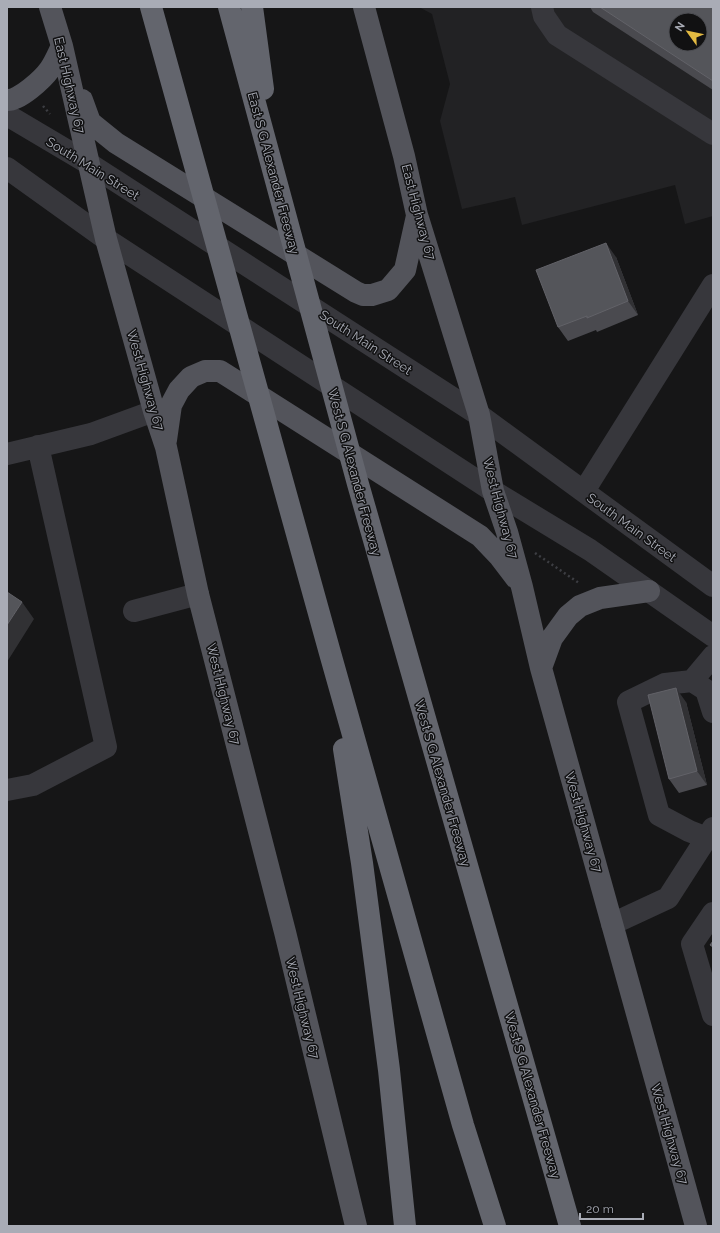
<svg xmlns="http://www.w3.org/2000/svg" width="720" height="1233" viewBox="0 0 720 1233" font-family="Raleway,sans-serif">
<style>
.built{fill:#222224;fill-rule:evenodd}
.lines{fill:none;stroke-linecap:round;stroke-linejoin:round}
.path{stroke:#3d3e43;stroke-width:2.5;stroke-dasharray:2 3;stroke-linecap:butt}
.minor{stroke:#37373c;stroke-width:22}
.major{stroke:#53545b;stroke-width:22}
.highway{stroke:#63656d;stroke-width:22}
.wall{fill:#4a4a4f}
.shaded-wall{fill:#313134}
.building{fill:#54555a;stroke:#626268;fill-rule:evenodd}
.labels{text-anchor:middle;stroke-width:3;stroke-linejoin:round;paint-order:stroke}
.street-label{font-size:13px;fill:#a9acb6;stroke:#111112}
</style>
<rect width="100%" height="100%" fill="#161617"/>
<path class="built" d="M419,7H713V216L685,224L675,185L522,225L515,197L462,209L440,121L450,84L432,14ZM676,20H700V44H676Z"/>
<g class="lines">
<path class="path" d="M43,106L50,114
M535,553L579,583"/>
<path class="minor" d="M542,7L544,16L557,35L713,134
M7,115L88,163L479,415L713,586
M7,168L106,239L493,491L590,550L713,636
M7,454L91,434L154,411
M584,491L713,285
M134,611L198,594
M692,681L713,656
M7,790L33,785L106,747L38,446
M707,838L689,831L659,815L628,702L665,684L692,681L706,690L713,712
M713,913L692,944L713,1015
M612,924L668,898L713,828"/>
<path class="major" d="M50,7L62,46L106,239L154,411L166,447L198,594L285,932L356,1226
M364,7L404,156L417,215L479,415L493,491L507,532L522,587L541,668L696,1226
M7,100C19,101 43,79 50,69C55,62 58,54 62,46
M82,100L90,122L116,143L356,292L363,295H372L388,290L405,270L417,216
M166,440L171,405L179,390L191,377L205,371H220L480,536L500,557L516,578
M541,668L552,638L568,616L580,606L600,598L649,591"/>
<path class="highway" d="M151,7L330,653L463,1125L495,1226
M229,7L358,484L570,1226
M252,7L263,89
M344,749L362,863L389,1070L405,1226"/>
</g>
<path class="wall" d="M590,7H713V90L593,12Z
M616,257L638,315L597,332L596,330L568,341L558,327Z
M686,702L707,785L679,793L669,779Z"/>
<path class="shaded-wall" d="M606,243L616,257L638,315L628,301Z
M22,602L34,619L7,662V625Z
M676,688L686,702L707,785L697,771Z"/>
<path class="building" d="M600,7H713V81ZM676,20H700V44H676Z
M606,243L628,301L587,318V316L558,327L536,270Z
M7,592L22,602L7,625Z
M676,688L697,771L669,779L648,695Z
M713,941V947L710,945Z"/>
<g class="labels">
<g class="street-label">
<text transform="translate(70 85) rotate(77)" y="5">East Highway 67</text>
<text transform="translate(93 168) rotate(32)" y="5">South Main Street</text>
<text transform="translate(274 173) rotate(75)" y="5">East S G Alexander Freeway</text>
<text transform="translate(419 212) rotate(75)" y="5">East Highway 67</text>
<text transform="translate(366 342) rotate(33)" y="5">South Main Street</text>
<text transform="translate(146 380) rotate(74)" y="5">West Highway 67</text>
<text transform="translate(355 472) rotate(75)" y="5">West S G Alexander Freeway</text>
<text transform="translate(501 508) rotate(75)" y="5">West Highway 67</text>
<text transform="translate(632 527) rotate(36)" y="5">South Main Street</text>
<text transform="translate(224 694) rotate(76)" y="5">West Highway 67</text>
<text transform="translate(443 783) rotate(74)" y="5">West S G Alexander Freeway</text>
<text transform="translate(584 822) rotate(74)" y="5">West Highway 67</text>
<text transform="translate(303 1008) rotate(76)" y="5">West Highway 67</text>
<text transform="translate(533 1095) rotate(74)" y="5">West S G Alexander Freeway</text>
<text transform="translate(670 1134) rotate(74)" y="5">West Highway 67</text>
</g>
</g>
<rect width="720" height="1233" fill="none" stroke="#a9acb6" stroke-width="16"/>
<g transform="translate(688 32) rotate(303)"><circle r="19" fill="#111112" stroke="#4e4f54"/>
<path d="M0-3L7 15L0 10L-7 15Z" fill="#e3ba42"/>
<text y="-6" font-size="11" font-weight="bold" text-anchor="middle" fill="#a9acb6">N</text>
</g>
<path d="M580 1213v6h63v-6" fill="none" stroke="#a9acb6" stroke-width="2"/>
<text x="586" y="1213" font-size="12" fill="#a9acb6" stroke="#111112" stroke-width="3" paint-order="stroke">20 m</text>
</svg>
